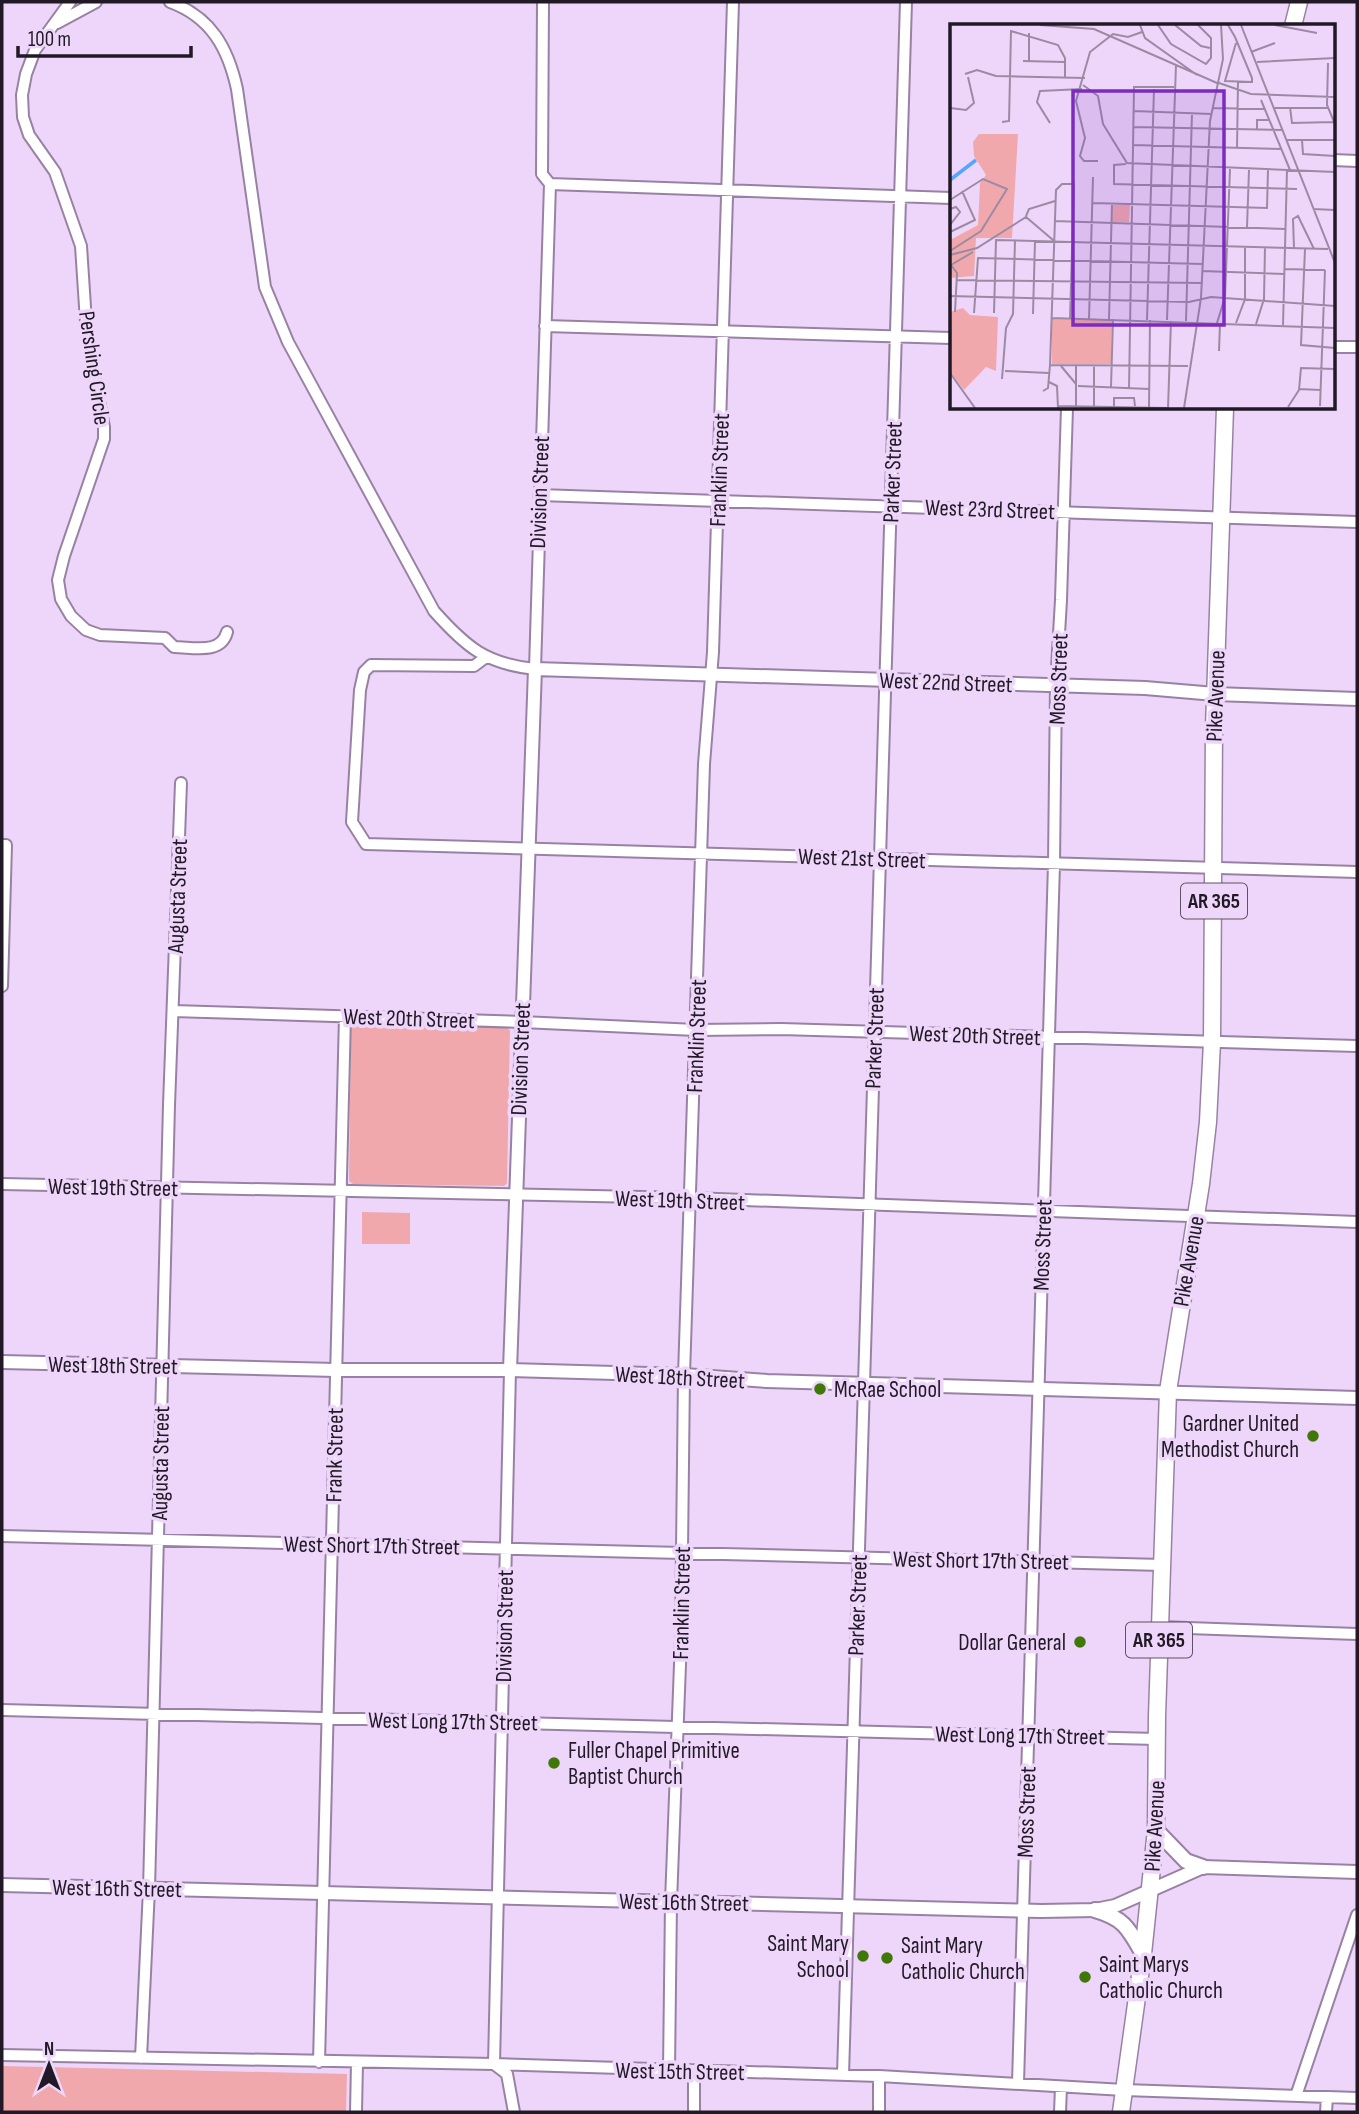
<svg xmlns="http://www.w3.org/2000/svg" width="1359" height="2114" viewBox="0 0 1359 2114" font-family="'Sofia Sans Condensed',sans-serif">
<style>
.green{fill:#f1a8ad}
.lines{fill:none;stroke-linecap:round;stroke-linejoin:round}
.minor-casing{stroke:#9882a3;stroke-width:14}
.tertiary-casing{stroke:#9882a3;stroke-width:16}
.secondary-casing{stroke:#9882a3;stroke-width:18}
.primary-casing{stroke:#9882a3;stroke-width:19}
.minor{stroke:#fff;stroke-width:10}
.tertiary{stroke:#fff;stroke-width:12}
.secondary{stroke:#fff;stroke-width:14}
.primary{stroke:#fff;stroke-width:16}
.poi-dot{fill:#407709;stroke:#eed6fa;stroke-width:2.5}
.labels{text-anchor:middle;stroke-width:7;stroke-linejoin:round;paint-order:stroke}
.shield{fill:#eed6fa;stroke:#5e5265;stroke-width:2}
.shield-label{font-size:21px;font-weight:bold;fill:#211925}
.street-label{font-size:23px;fill:#211925;stroke:#eed6fa}
.poi-label{font-size:23px;fill:#211925;stroke:#eed6fa;text-anchor:start}
.inset-river{fill:none;stroke:#58a4ff;stroke-width:3.5}
.inset-road{fill:none;stroke:#9c8aa5;stroke-width:2}
.view{fill:#7b2cbf;fill-opacity:0.15;stroke:#7b2cbf;stroke-width:3.5}
.inset-edge{fill:none;stroke:#211925;stroke-width:3.5}
</style>
<rect width="100%" height="100%" fill="#eed6fa"/>
<path class="green" d="M356,1023L506,1028L510,1030L507,1183L504,1186L353,1184L349,1181L351,1028Z
M362,1212L410,1213V1244H362Z
M2,2066L347,2074L346,2112H2Z"/>
<g class="lines">
<g class="minor-casing">
<path id="minor" d="M70,2L35,50L26,74L22,95L23,117L29,135L55,172L81,246L87,337L104,427V439L64,556L58,580L61,599L71,616L86,630L100,635L165,638L174,647C193,647 221,655 227,632
M170,2C211,17 228,48 237,89L265,287L288,342L434,611C466,647 486,664 535,669L550,184L542,174L543,2
M57,23L96,2
M1333,160L1357,161
M550,184L951,198
M545,326L951,338
M1333,347H1357
M539,495L1357,522
M486,657L474,666L371,665L364,672L360,690L352,822L366,844L1357,872
M2,845H6L2,986
M173,1011L522,1022L696,1030L781,1029L1357,1046
M2,1184L691,1198L1357,1222
M510,1370L494,2064L507,2074L514,2112
M2,1536L1162,1565
M1160,1627L1357,1634
M2,1710L1157,1739
M2,2055L494,2064L879,2076L1124,2090L1357,2098
M141,2058L149,1889L169,1105L181,783
M319,2062L345,1016
M669,2070L671,1902L681,1638L684,1375L704,764L713,652L733,2
M843,2075L906,2
M1018,2083L1054,864L1056,685L1061,600L1067,408
M1296,2096L1357,1915
M356,2112L357,2063
M694,2112V2071
M879,2112V2076
M1060,2112L1061,2087
M1326,2112L1327,2097"/>
</g>
<g class="tertiary-casing">
<path id="tertiary" d="M2,1362L336,1370H510L684,1375L767,1381L1357,1398
M510,1370L535,669L1145,688L1215,694L1357,699
M2,1885L1041,1911L1095,1910L1115,1906L1203,1867L1357,1872"/>
</g>
<g class="secondary-casing">
<path id="secondary" d="M1156,1830L1186,1861L1203,1867
M1095,1910C1124,1918 1129,1929 1143,1954"/>
</g>
<g class="primary-casing">
<path id="primary" d="M1293,26L1299,2
M1121,2112L1143,1954L1156,1830L1157,1716L1168,1391L1201,1184L1208,1122L1212,1042L1214,728L1225,408"/>
</g>
<use href="#minor" class="minor"/>
<use href="#tertiary" class="tertiary"/>
<use href="#secondary" class="secondary"/>
<use href="#primary" class="primary"/>
</g>
<g class="poi-dot">
<circle cx="820" cy="1389" r="7"/>
<circle cx="1313" cy="1436" r="7"/>
<circle cx="1080" cy="1642" r="7"/>
<circle cx="554" cy="1763" r="7"/>
<circle cx="863" cy="1956" r="7"/>
<circle cx="887" cy="1958" r="7"/>
<circle cx="1085" cy="1977" r="7"/>
</g>
<g class="labels">
<g class="shield">
<rect x="1181" y="883.5" width="66" height="35" rx="5"/>
<rect x="1126" y="1622.5" width="66" height="35" rx="5"/>
</g>
<g class="shield-label">
<text x="1214" y="908">AR 365</text>
<text x="1159" y="1647">AR 365</text>
</g>
<g class="street-label">
<text transform="translate(95 368) rotate(82)" y="8">Pershing Circle</text>
<text transform="translate(719 470) rotate(-88)" y="8">Franklin Street</text>
<text transform="translate(892 472) rotate(-88)" y="8">Parker Street</text>
<text transform="translate(539 492) rotate(-88)" y="8">Division Street</text>
<text transform="translate(990 509) rotate(2)" y="8">West 23rd Street</text>
<text transform="translate(1058 679) rotate(-88)" y="8">Moss Street</text>
<text transform="translate(946 682) rotate(2)" y="8">West 22nd Street</text>
<text transform="translate(1215 696) rotate(-88)" y="8">Pike Avenue</text>
<text transform="translate(862 858) rotate(2)" y="8">West 21st Street</text>
<text transform="translate(177 896) rotate(-88)" y="8">Augusta Street</text>
<text transform="translate(409 1018) rotate(2)" y="8">West 20th Street</text>
<text transform="translate(975 1035) rotate(2)" y="8">West 20th Street</text>
<text transform="translate(696 1036) rotate(-88)" y="8">Franklin Street</text>
<text transform="translate(874 1038) rotate(-88)" y="8">Parker Street</text>
<text transform="translate(520 1059) rotate(-88)" y="8">Division Street</text>
<text transform="translate(113 1187) rotate(1)" y="8">West 19th Street</text>
<text transform="translate(680 1200) rotate(2)" y="8">West 19th Street</text>
<text transform="translate(1042 1245) rotate(-88)" y="8">Moss Street</text>
<text transform="translate(1188 1261) rotate(-80)" y="8">Pike Avenue</text>
<text transform="translate(113 1365) rotate(1)" y="8">West 18th Street</text>
<text transform="translate(680 1377) rotate(3)" y="8">West 18th Street</text>
<text transform="translate(334 1455) rotate(-89)" y="8">Frank Street</text>
<text transform="translate(160 1463) rotate(-89)" y="8">Augusta Street</text>
<text transform="translate(372 1545) rotate(1)" y="8">West Short 17th Street</text>
<text transform="translate(981 1560) rotate(1)" y="8">West Short 17th Street</text>
<text transform="translate(681 1603) rotate(-89)" y="8">Franklin Street</text>
<text transform="translate(857 1605) rotate(-88)" y="8">Parker Street</text>
<text transform="translate(504 1626) rotate(-89)" y="8">Division Street</text>
<text transform="translate(453 1721) rotate(1)" y="8">West Long 17th Street</text>
<text transform="translate(1020 1735) rotate(1)" y="8">West Long 17th Street</text>
<text transform="translate(1026 1812) rotate(-88)" y="8">Moss Street</text>
<text transform="translate(1154 1826) rotate(-87)" y="8">Pike Avenue</text>
<text transform="translate(117 1888) rotate(1)" y="8">West 16th Street</text>
<text transform="translate(684 1902) rotate(1)" y="8">West 16th Street</text>
<text transform="translate(680 2071) rotate(1)" y="8">West 15th Street</text>
</g>
<g class="poi-label">
<text x="834" y="1397">McRae School</text>
<text x="1299" y="1431" text-anchor="end">Gardner United<tspan x="1299" dy="26">Methodist Church</tspan></text>
<text x="1066" y="1650" text-anchor="end">Dollar General</text>
<text x="568" y="1758">Fuller Chapel Primitive<tspan x="568" dy="26">Baptist Church</tspan></text>
<text x="849" y="1951" text-anchor="end">Saint Mary<tspan x="849" dy="26">School</tspan></text>
<text x="901" y="1953">Saint Mary<tspan x="901" dy="26">Catholic Church</tspan></text>
<text x="1099" y="1972">Saint Marys<tspan x="1099" dy="26">Catholic Church</tspan></text>
</g>
</g>
<g transform="translate(950 24)">
<rect width="385" height="385" fill="#eed6fa"/>
<path d="M29,110H68L62,214H26L24,252L0,254V216L28,201L30,159L36,151L24,132L23,118ZM162,181H180L179,198H162ZM13,284L20,291L48,293L46,347L36,343L14,366L0,348V288ZM102,295L162,296L161,340H102Z" fill="#f1a8ad"/>
<path class="inset-river" d="M0,156L26,136"/>
<path class="inset-road" d="M90,1L144,5L267,59M190,1L195,14L247,51M208,1L221,20L256,40L261,34V14L248,1M225,1L251,22L260,24M278,1L285,13L302,54V58L275,57L286,19M291,1L385,239M325,1L367,9M301,28L325,19M73,37L115,38M79,37V9M307,38L385,34M378,39L377,81L385,100M15,50L27,46L46,52L135,54M269,59L301,70L385,73M133,61L148,72L153,100L177,139L385,148M311,76L340,146M340,83L342,99L384,98M0,84L16,86L24,79L18,53M262,84L315,85M324,84H378M184,87L261,90M52,98L59,97L61,7L108,21L115,34V53M100,99L87,78L90,67L132,65M184,103L332,106M307,106V96H320M336,116H385M352,116L353,130L385,132M183,121L332,125M287,125L288,58M148,137H134L130,132L135,114L126,77L140,28L163,10L178,13L192,8M176,140L164,141V160L347,165M0,176L33,155L57,165L31,207L0,227M143,179L317,184L318,146M0,185L6,183L10,188L0,201M363,185L385,186M76,192L79,185L105,177M105,197L335,205M297,203L299,146M0,208L25,196L12,167M344,224L343,195L348,192L364,225M355,225L351,321L385,324M0,231L27,224L76,193L103,216M334,245L375,246M252,247L334,250M6,256L251,259M0,272L239,278L261,273L385,282M5,288L7,249L1,241L23,228M24,289L28,234L252,240M44,289L46,216L378,225M83,290L85,217M102,294L385,304M139,295L143,153M159,295L162,179M197,296L204,65M217,296L226,41M236,297L242,89M267,299L275,273L280,145M286,299L295,275V222M306,300L314,275L315,223M333,301L337,146M269,327L270,299M100,341L238,342M111,342L126,360M55,347L99,349M0,349L25,384M52,355L56,304L63,290L65,216M99,358L107,362L108,384M128,362L199,365M161,363L163,295M179,365L184,63H224M349,365L370,366M93,367L98,364L100,341L106,166L112,160H124L120,294M108,382L217,384M126,382V342M144,382V342M370,382L375,246M199,383L200,296M338,383L349,366L351,344L385,345M164,384V374H184L185,382M218,384L221,297M234,384L251,274L260,97L273,35L271,1"/>
<path class="view" d="M123,67H274V301H123Z"/>
<rect width="385" height="385" class="inset-edge"/>
</g>
<rect width="1359" height="2114" fill="none" stroke="#211925" stroke-width="7"/>
<g transform="translate(49 2065)" stroke="#eed6fa" stroke-width="5" paint-order="stroke">
<path d="M0-5L12 26L0 18L-12 26Z" fill="#211925"/>
<text y="-10" font-size="19" font-weight="bold" text-anchor="middle" fill="#211925">N</text>
</g>
<path d="M18 46v10h173v-10" fill="none" stroke="#211925" stroke-width="3.5"/>
<text x="28" y="46" font-size="21" fill="#211925" stroke="#eed6fa" stroke-width="5" paint-order="stroke">100 m</text>
</svg>
